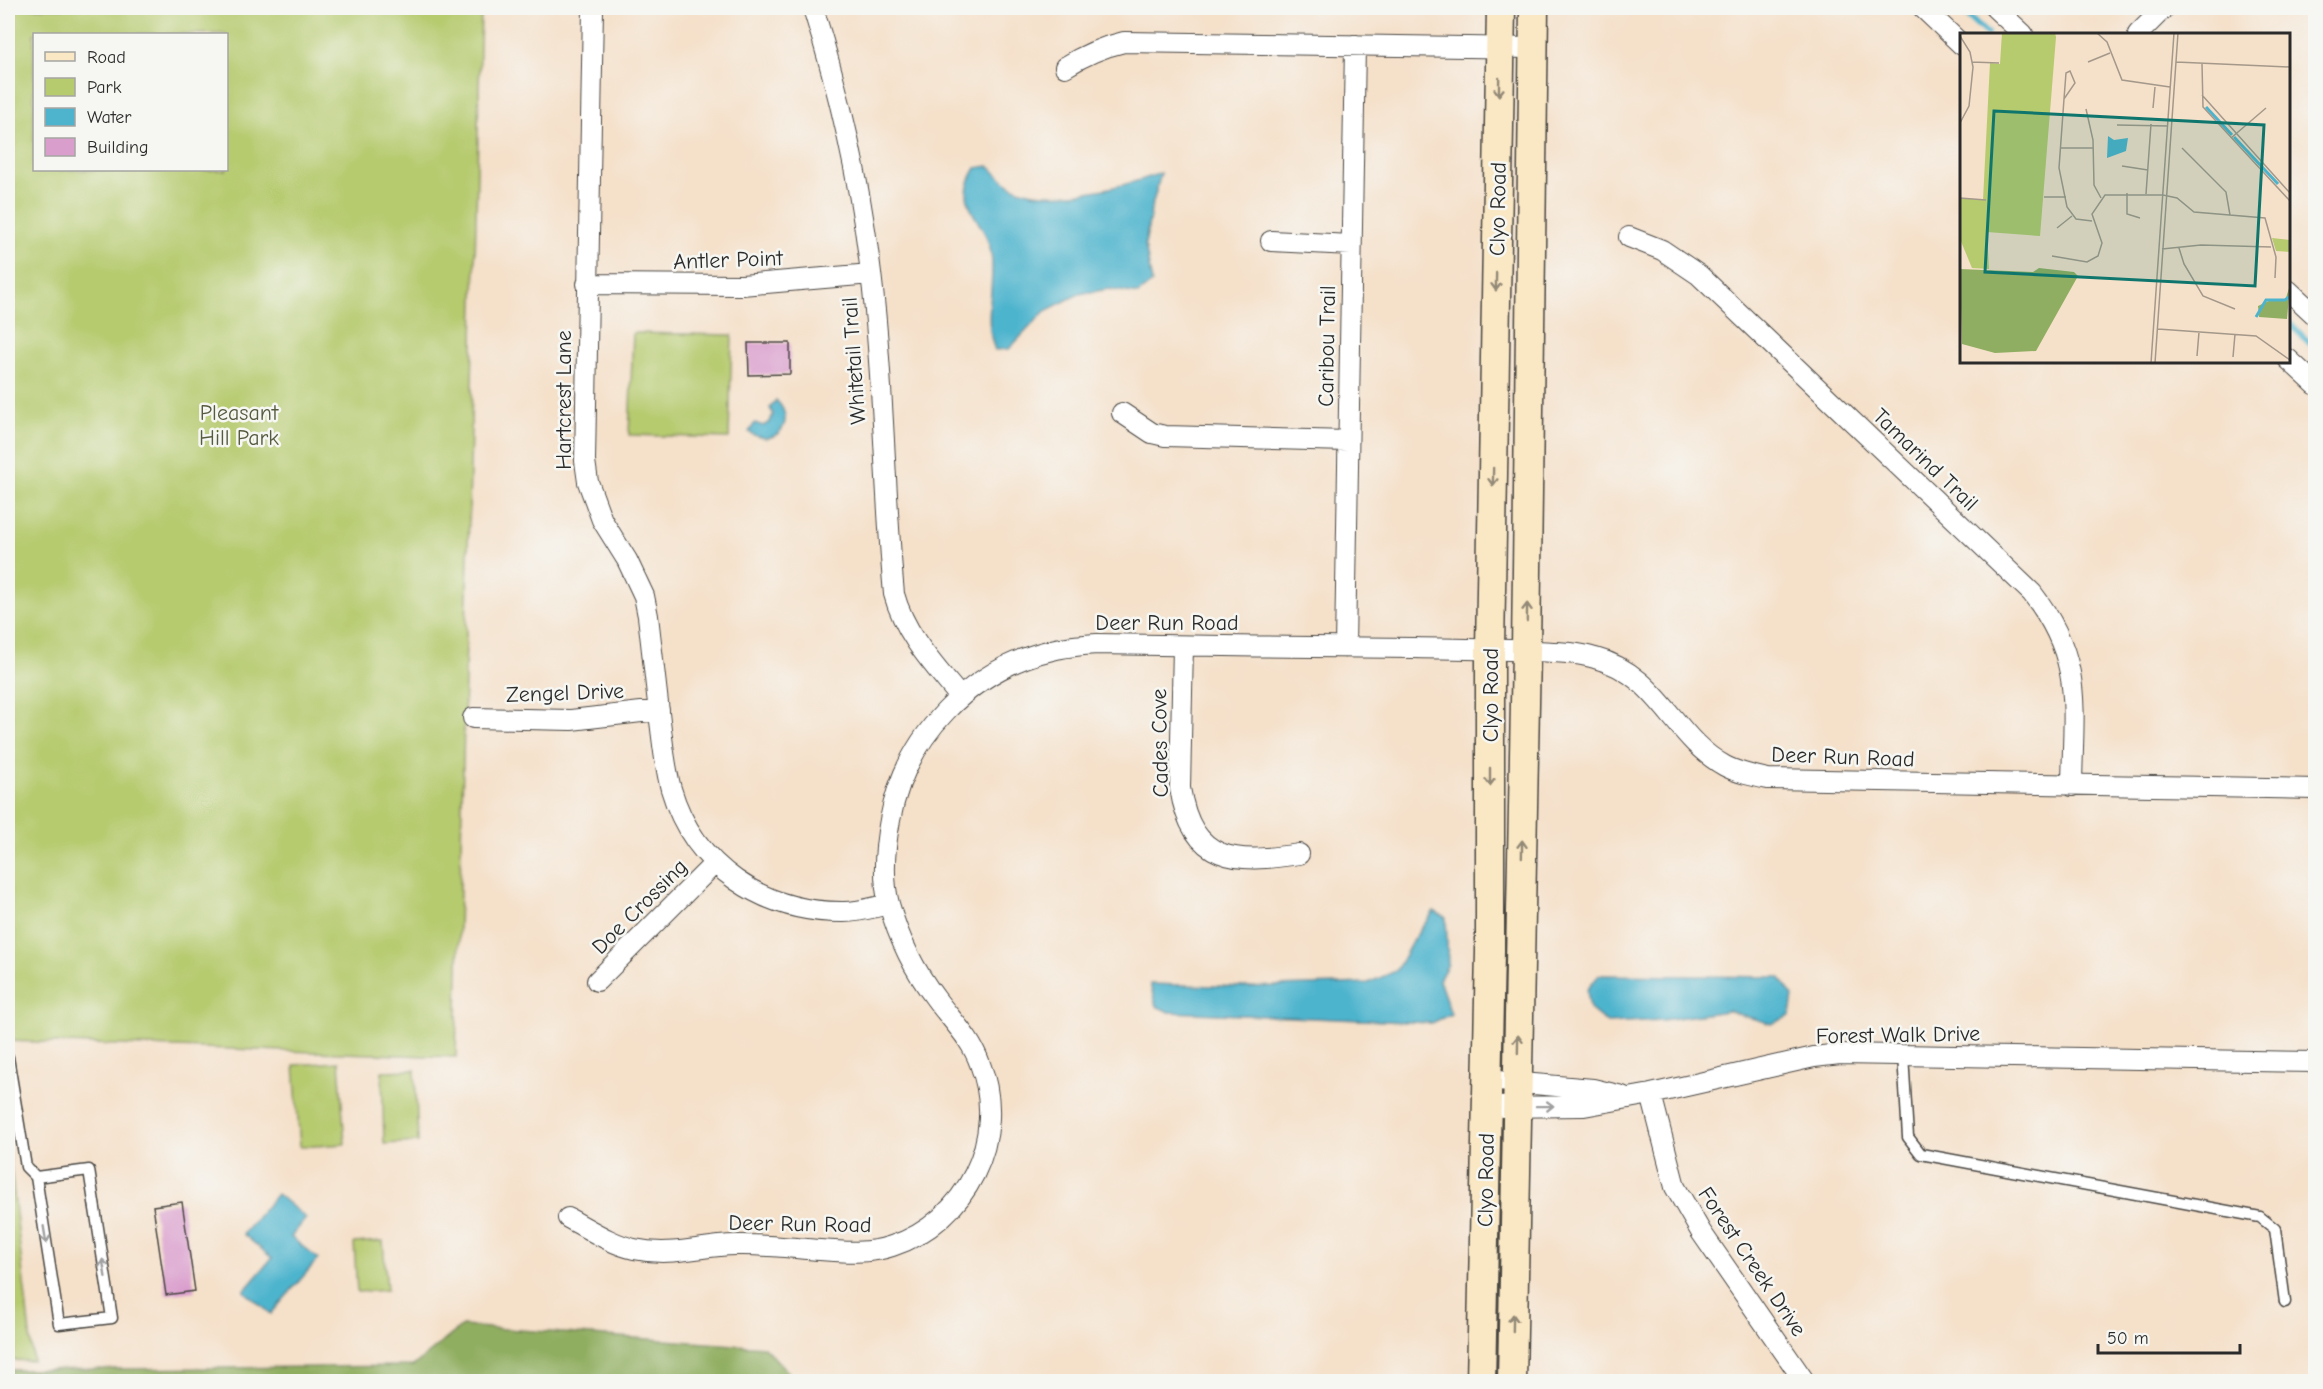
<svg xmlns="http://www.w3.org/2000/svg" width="2323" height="1389" viewBox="0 0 2323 1389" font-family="'Comic Neue',sans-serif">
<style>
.green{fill:#b6ca6e;stroke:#707a4c;stroke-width:1.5;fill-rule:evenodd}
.forest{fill:#90ae61;stroke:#5e6c46;stroke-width:1.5}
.water{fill:#4eb4cd;stroke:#3c707c;stroke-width:1.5}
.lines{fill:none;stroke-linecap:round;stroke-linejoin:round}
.stream{stroke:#4eb4cd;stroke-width:6}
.building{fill:#da9ecd}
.lane-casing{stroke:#494643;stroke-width:13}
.street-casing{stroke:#494643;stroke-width:22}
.secondary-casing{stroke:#494643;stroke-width:31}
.lane{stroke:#fff;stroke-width:10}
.street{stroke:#fff;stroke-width:20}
.secondary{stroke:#fae7c3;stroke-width:28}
.oneway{stroke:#928977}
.oneway2{stroke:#a0a0a0}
.labels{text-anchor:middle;stroke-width:5;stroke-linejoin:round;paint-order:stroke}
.street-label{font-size:22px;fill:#2b2b2b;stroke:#f6f6f2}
.park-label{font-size:22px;fill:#555b3f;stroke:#f6f6f2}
.inset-river{fill:none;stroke:#4eb4cd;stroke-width:3}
.inset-road{fill:none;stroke:#a4988a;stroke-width:1.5}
.view{fill:#0f766e;fill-opacity:0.15;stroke:#0f766e;stroke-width:3}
.inset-edge{fill:none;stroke:#2b2b2b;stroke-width:3}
</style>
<rect width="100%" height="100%" fill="#f6f6f2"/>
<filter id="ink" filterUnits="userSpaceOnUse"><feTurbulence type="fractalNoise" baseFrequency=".0167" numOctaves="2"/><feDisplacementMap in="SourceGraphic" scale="12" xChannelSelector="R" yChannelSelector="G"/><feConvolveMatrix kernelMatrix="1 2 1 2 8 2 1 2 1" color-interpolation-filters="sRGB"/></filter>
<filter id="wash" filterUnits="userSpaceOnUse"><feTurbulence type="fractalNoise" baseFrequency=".008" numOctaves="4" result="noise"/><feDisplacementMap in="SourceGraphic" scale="24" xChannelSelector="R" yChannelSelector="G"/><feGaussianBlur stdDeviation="1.35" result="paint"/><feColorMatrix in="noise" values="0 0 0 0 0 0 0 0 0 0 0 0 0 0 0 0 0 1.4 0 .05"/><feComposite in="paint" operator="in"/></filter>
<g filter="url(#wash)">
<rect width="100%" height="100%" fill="#f5e0c9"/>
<path class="green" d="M8,8H481L456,1057L8,1041ZM34,34H226V170H34Z
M633,333L732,335L729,438L629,435Z
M339,1062L345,1144L300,1147L294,1065Z
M415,1070L418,1142L384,1144L382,1071Z
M8,1143L33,1361L8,1360Z
M383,1241L387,1290L357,1292L354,1243Z"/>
<path class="forest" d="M462,1326L764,1347L796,1380L8,1381V1370L413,1366Z"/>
<path class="water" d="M989,166C996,173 1005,183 1014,187C1052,205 1123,187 1161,173L1151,210L1145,245L1152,283L1138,294L1109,289L1079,294L1045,311L1009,349L995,350C982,319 996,285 991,253C986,217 951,208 976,168Z
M776,400C799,422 774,450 749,432L755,423L763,426L770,422L773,414L770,408Z
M1434,911L1446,918L1448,964L1439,980L1451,1014L1432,1023L1169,1012L1156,1006L1150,984L1248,987L1368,983L1396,971L1413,940Z
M1599,975L1779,977L1793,996L1790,1016L1771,1024L1728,1011L1662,1020L1607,1023L1590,1009L1587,990Z
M277,1194L306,1218L291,1237L318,1259L271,1314L244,1291L272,1258L243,1234Z"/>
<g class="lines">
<path class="stream" d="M1959,8L1987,34
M2288,322L2316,349"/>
</g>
<g id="blocks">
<path class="building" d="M748,343H790V374L749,375Z
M182,1202L195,1291L166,1295L153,1206Z"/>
</g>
</g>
<g filter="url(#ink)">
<use href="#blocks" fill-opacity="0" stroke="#494643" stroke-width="1.5"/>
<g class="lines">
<g class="lane-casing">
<path id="lane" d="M1903,1055L1908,1137L1921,1154L2260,1217L2275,1229L2285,1302
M8,1057L26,1167L36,1177L59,1324L112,1318L89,1170L36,1177"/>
</g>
<g class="street-casing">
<path id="street" d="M593,8L585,461L588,482L602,520L627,560L644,596L648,616C652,651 656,686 660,721C663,744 665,767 671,789C694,867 764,913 844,912C859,912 875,907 889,904
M813,8C840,94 860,183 871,273C884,380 884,487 894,594C905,635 934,665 960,697
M1923,8L1962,45
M1995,8L2023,34
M2138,34L2164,8
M1065,67C1084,55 1102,47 1124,42L1534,48
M1629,237L1662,250L1699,275L2032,593C2084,660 2073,707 2072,786
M1271,241L1351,245
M587,284L742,285L871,274
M2288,290L2316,316
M2288,359L2316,385
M1122,413L1152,433L1165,436L1348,441
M1183,646L1180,788C1192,863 1235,864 1299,854
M1345,648L1355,45
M473,718L571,720L659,710
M597,981L714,864
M1486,1080L1593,1089L1622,1096
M1651,1094L1675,1187L1701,1232L1805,1382
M1486,1107L1584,1106L1651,1094L1814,1057L1840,1054L2316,1062
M568,1218C589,1229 611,1244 634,1249C672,1257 698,1246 735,1245C763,1244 792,1248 820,1250C844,1252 869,1254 892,1246C966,1222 1009,1137 980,1064C971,1038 952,1021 936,999C914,970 899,940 889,904C882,877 885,846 890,820C905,737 970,669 1052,650C1067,646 1082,645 1097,644C1203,646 1308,647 1414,648C1455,649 1496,649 1537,651C1556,652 1576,652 1595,658C1660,675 1672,737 1725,766C1738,773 1753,776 1768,779L2316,789"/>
</g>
<g class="secondary-casing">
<path id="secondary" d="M1481,1382L1490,951V649L1501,8
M1512,1382L1526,651L1534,8"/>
</g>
<use href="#lane" class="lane"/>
<use href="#street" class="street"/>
<use href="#secondary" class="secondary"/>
</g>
<defs><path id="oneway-shaft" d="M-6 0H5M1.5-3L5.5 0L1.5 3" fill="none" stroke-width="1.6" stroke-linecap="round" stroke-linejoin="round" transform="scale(1.5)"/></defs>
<g class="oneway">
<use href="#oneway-shaft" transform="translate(1499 87) rotate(91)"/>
<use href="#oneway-shaft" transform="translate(1496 282) rotate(91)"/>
<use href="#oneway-shaft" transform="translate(1493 477) rotate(91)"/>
<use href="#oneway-shaft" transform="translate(1527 612) rotate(-89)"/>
<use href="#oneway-shaft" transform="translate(1490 777) rotate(90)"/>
<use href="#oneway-shaft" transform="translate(1522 849) rotate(-89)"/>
<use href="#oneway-shaft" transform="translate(1518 1044) rotate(-89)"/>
<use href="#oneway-shaft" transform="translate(1513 1323) rotate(-89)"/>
</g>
<g class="oneway2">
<use href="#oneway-shaft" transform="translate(1545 1106) rotate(-1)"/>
<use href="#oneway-shaft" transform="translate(45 1235) rotate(81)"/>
<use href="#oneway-shaft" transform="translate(104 1268) rotate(-99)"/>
</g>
</g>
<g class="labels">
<g class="street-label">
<text transform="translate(1497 209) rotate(-89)" y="8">Clyo Road</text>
<text transform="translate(728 259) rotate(-2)" y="8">Antler Point</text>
<text transform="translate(1326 346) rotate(-89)" y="8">Caribou Trail</text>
<text transform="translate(853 361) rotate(-94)" y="8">Whitetail Trail</text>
<text transform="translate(563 400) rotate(-90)" y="8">Hartcrest Lane</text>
<text transform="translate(1926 459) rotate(44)" y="8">Tamarind Trail</text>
<text x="1167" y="630">Deer Run Road</text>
<text transform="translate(565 692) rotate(-2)" y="8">Zengel Drive</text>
<text transform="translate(1490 695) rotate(-90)" y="8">Clyo Road</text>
<text transform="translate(1159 743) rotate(-91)" y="8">Cades Cove</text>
<text transform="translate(1843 756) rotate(2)" y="8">Deer Run Road</text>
<text transform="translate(639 906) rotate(-45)" y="8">Doe Crossing</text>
<text transform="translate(1898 1034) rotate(-1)" y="8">Forest Walk Drive</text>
<text transform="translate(1485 1180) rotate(-89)" y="8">Clyo Road</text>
<text transform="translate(800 1223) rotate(1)" y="8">Deer Run Road</text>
<text transform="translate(1753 1261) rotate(56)" y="8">Forest Creek Drive</text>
</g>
<g class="park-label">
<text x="239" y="420">Pleasant<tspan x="239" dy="25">Hill Park</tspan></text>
</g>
</g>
<g transform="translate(1960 33)">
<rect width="330" height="330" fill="#f5e0c9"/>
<path d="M42,0H95L96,4L80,203L27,199L29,236L12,235L0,206V165L23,167L30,30L40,31ZM312,205L330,207V219L316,218Z" fill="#b6ca6e"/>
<path d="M79,235L114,239L118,243L76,318L35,320L2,311L0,236L73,239ZM330,252L327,286L299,284L298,273L313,266L325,268Z" fill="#90ae61"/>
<path d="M148,103L154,107L168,105L166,118L147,125Z" fill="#4eb4cd"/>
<path class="inset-river" d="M246,74L272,102M274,104L318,151M296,284L306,267H325L330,263"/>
<path class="inset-road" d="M137,0L147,9L162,47L210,54M0,3L10,19L13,34L9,73L0,90M12,29L39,30M128,29L150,20M216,29L330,34M242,31L243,74L330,168M110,38L115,50L104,66L106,40ZM242,62L330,160M104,66L99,135L107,174L116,186L132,188M193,75L195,54M126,76L133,107L134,152L141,165M157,92L208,93M271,105L306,75M100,115H133M222,115L266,159L270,182M162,133L188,137M167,160V181L180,185M186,161L191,91M84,164H106M0,165L26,167M97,195L112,183M219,215L224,231L243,263L275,276M202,216L241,212L311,214M92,223L127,229L138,223L142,210L132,181L145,162H203L217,165L234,179L305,185L316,224L315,245M198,296L296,303L330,327M237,323L239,299M273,324L275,301M191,330L214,0M195,330L218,0"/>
<path class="view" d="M34,78L304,92L295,253L25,239Z"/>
<rect width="330" height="330" class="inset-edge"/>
</g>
<rect width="2323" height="1389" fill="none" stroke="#f6f6f2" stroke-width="30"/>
<rect x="33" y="33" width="195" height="138" fill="#f6f6f2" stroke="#a5a5a2" stroke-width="1.5"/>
<rect x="45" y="52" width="30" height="9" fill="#fae7c3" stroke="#a5a5a2" stroke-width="1.5"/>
<text x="87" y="63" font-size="18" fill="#2b2b2b">Road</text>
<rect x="45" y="78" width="30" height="18" fill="#b6ca6e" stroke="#a5a5a2" stroke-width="1.5"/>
<text x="87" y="93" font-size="18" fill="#2b2b2b">Park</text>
<rect x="45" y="108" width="30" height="18" fill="#4eb4cd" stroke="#a5a5a2" stroke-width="1.5"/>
<text x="87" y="123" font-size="18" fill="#2b2b2b">Water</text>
<rect x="45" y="138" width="30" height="18" fill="#da9ecd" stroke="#a5a5a2" stroke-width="1.5"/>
<text x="87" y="153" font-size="18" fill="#2b2b2b">Building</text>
<path d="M2098 1344v9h142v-9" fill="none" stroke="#2b2b2b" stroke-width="3"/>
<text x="2107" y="1344" font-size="18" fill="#2b2b2b" stroke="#f6f6f2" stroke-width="4.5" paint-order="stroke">50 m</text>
</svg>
